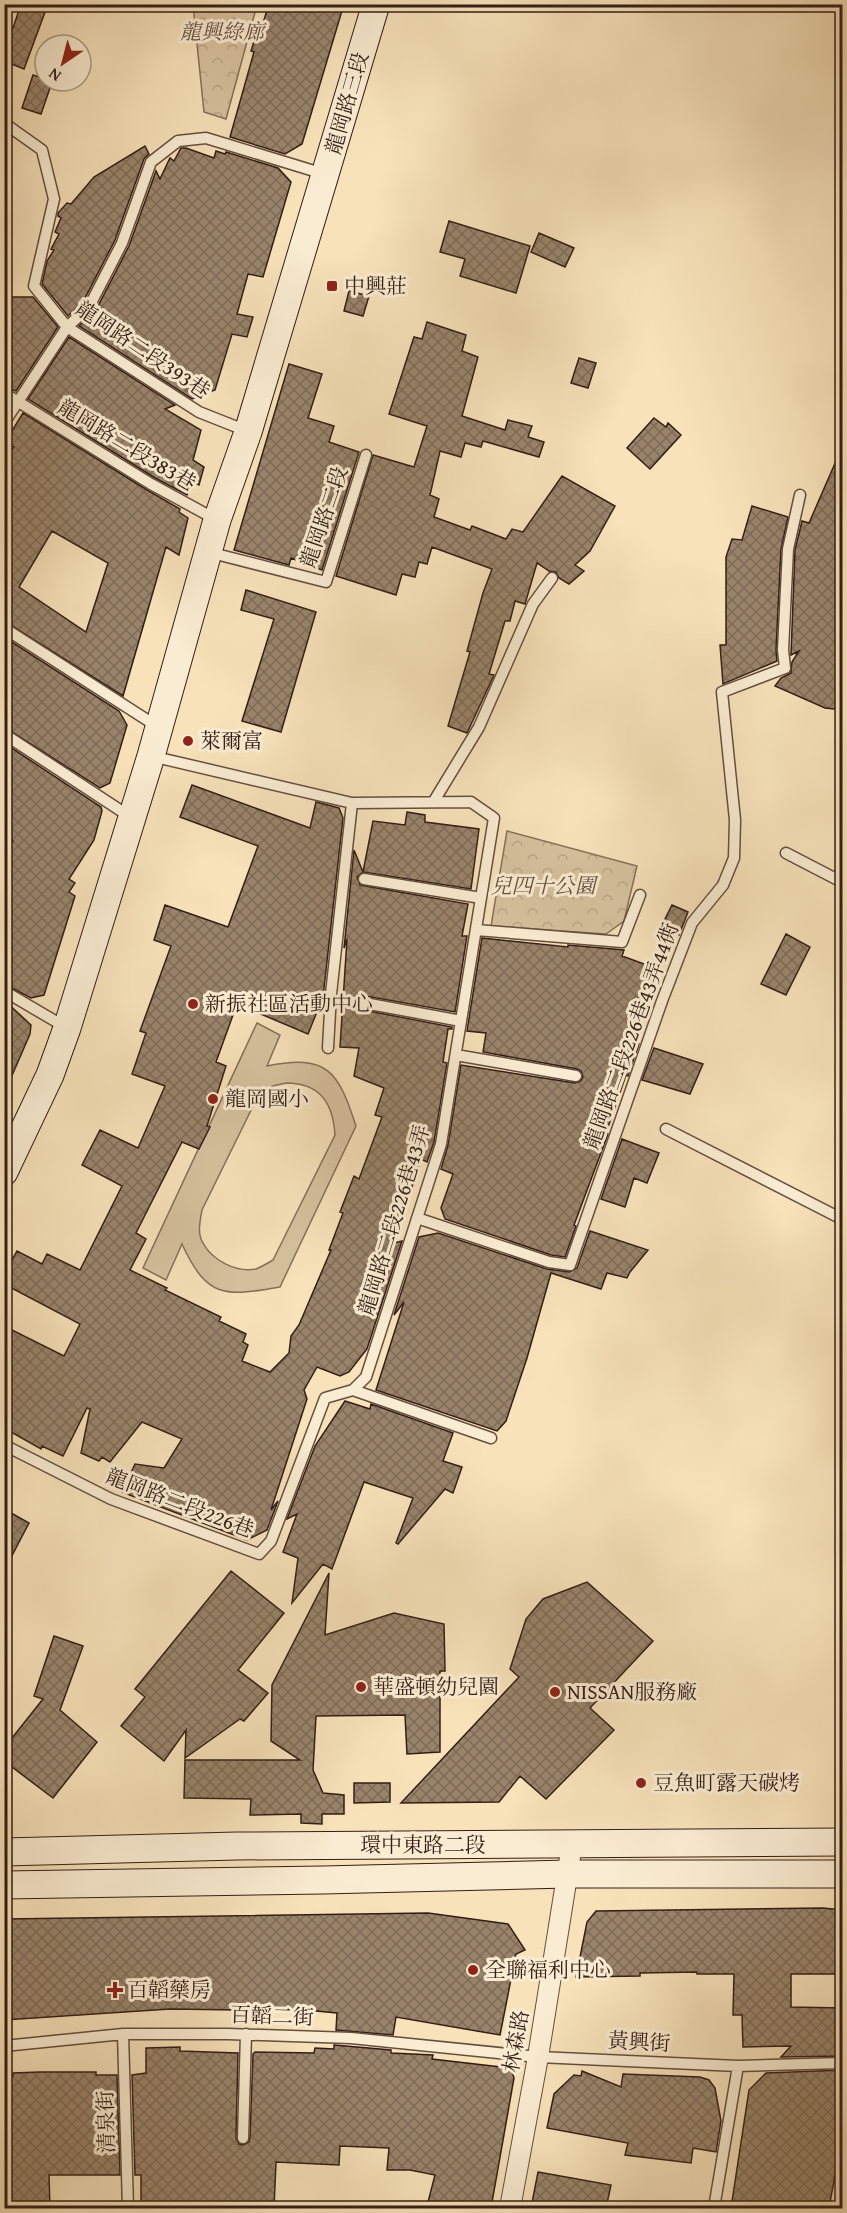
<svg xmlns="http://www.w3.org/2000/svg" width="847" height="2213" viewBox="0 0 847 2213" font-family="'Gentium Book Plus','Noto Serif TC',serif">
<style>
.forest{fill:url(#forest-crowns);stroke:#84705a;stroke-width:1.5}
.pitch{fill:#d6c19e;stroke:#84705a;stroke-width:1.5;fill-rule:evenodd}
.building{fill:url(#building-cross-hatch);stroke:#331e16;stroke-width:1.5;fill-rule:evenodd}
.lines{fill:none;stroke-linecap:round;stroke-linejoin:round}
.lane-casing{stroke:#644f3f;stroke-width:13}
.street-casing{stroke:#644f3f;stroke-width:22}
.secondary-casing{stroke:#331e16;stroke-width:29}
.lane{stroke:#faecd2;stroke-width:10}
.street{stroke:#faecd2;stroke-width:20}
.secondary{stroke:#faecd2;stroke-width:27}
.poi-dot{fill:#8f2418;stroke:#faecd2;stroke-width:2}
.labels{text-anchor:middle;stroke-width:6;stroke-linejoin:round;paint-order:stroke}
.park-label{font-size:21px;font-style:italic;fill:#644f3f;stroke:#faecd2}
.street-label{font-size:21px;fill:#331e16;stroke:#faecd2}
.poi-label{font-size:21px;fill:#331e16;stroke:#faecd2;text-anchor:start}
</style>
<defs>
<pattern id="forest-crowns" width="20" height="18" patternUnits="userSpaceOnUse" patternTransform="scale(1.5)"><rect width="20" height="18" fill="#d6c19e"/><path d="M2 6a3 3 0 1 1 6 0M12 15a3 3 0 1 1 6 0" fill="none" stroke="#b8a587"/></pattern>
<pattern id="building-cross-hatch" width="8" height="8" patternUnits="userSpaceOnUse" patternTransform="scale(1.5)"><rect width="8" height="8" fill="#99846b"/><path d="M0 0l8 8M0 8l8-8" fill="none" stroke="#7d6b57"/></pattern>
</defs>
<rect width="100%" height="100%" fill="#f7e2ba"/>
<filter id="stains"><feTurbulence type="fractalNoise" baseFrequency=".00333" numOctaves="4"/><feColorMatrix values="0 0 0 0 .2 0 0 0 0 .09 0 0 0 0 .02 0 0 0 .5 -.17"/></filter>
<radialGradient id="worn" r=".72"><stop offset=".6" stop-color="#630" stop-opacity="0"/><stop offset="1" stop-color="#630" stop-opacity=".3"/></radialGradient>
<path class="forest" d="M193,5H257L226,119L204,112Z
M507,831L637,866L624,921L606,934L491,926Z"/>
<path class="pitch" d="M257,1023L280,1035L267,1066C328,1054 338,1071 356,1126L280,1287C224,1297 207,1298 182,1244L166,1280L143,1268ZM286,1083C321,1083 333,1104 335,1135L273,1260C268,1263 261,1267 256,1269C236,1273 212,1260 203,1243C197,1234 200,1221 202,1210L260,1092L273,1086Z"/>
<path class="building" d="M21,4H48L24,69L4,61V25L13,28Z
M269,4H344L302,144L285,154L230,137L254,52L251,51L260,22L263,23Z
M33,75L45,79V81L52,82L41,114L22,108Z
M145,146L149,154L144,159L115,240L83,302L68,316L42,284L47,261L54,250L51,249L59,234L55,232L61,218L58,216V213L67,203L71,204L94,177Z
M181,148H186L214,158L216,151L225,154L226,152L278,168L291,182L263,277L248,274L237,314L253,317L247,337L232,334L215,390L192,399L79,326L96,310L129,246L156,171L160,179L170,158L174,161Z
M449,221L530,246L516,293L460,276L465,259L440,252Z
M539,233L574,248L565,267L531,252Z
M349,291L369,296L363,316L344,311Z
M4,297H33L58,327L16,391L4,386Z
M427,322L466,335L462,351L478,357L462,416L505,430L508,420L532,426L528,437L544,442L539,457L483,441L481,447L465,443L461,457L440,451L430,495L439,499L434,517L470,530L472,526L506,539L512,529L523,532L562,476L615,506L590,551L575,565L584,571L569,584L559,578L556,572L549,571L537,563L525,604L515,601L510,621H505L489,674L494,675L467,733L448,726L470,652L467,651L483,593L492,569L432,547L427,564L419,562L415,577L402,574L396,595L336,576L373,455L414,467L427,426L389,414L414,337L422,339Z
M69,337L175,405L165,409L201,430L193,460L204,467L199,485L193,482L187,495L155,478L28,399Z
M579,358L596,363L588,388L571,383Z
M289,364L322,374L308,418L334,426L329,442L359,452L322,570L291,558L289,565L234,550Z
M23,413L147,490L180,509L179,512L188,518L179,555L166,547L123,696L4,621V483L10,473L4,469V461L14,447L5,442ZM52,531L108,563L86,632L19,587Z
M654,418L666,427L668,423L681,435L650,469L627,448Z
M843,445V710L825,708L775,686L781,678L791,673L792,662L799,651L791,655L795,550L802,521L809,523Z
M752,506L788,517L781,549L776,650L777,661L723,684L720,645H726V557L732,539L742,540Z
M246,590L316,612L281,732L242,721L274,619L241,610Z
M4,637L119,711L127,725L110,783L100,788L4,727Z
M4,743L101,807L102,811L94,840L69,879L75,883L69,892L75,896L44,995L31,998L4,984V854L13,841L4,836Z
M192,785L310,828L316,802L339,808L343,818L323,997L308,1034L237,1004L216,1062L226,1066L207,1126L210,1127L199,1149L182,1142L136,1233L146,1239L130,1270L167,1288L165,1290L221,1317L219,1321L246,1334L243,1342L248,1345L242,1361L270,1372L289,1353L291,1336L299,1325L331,1250H329L343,1213L340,1212L354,1176L359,1179L382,1117L375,1115L384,1088L354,1076L359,1048L340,1047L347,939L344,948L354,850L363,872L357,877L360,885L468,904L462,936H467L455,1012L360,995H356L352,1000V1005L358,1009L452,1027V1029H448L443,1062L447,1063L434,1142L427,1162L421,1159L394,1243L402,1241L367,1349L349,1372L340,1376L317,1367L304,1390L307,1399L271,1510L278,1501L267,1530L247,1540L122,1492L135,1464L164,1468L182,1439L142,1422L110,1462L102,1457L99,1461L81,1453L90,1409L87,1408L63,1456L42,1446L41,1449L4,1428V1326L64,1356L80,1324L4,1284V1274L17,1251L42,1264L47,1254L80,1270L122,1186L82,1165L100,1130L138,1148L165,1086L132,1074L146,1033L140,1031L171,946L154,940L165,905L228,927L258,846L180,817Z
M407,812L425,815V822L479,829L471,889L363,872L373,821L405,825Z
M672,905L688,912L679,935L661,927Z
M786,934L810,947L786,995L761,984Z
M482,938L568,947V945L624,950L622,956L647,965L644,968L653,974L633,1023L643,1027L637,1043L639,1044L628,1076L626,1075L606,1133L608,1134L574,1225L576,1226L565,1257L551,1255L445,1219L441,1208L453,1174L441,1169L448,1145L461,1065L575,1083L581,1081L583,1077L581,1071L577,1069L483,1052L486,1033L467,1031Z
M4,1000L31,1025L30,1034L4,1094Z
M654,1048L703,1064L690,1094L642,1080Z
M622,1139L659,1153L647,1183L634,1178L625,1207L601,1199Z
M590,1231L648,1250L630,1272L627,1278L607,1273L601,1289L551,1273L527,1358L506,1421L497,1431L376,1390L404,1302L394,1315L419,1237L438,1233L547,1269L569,1272L577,1268Z
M345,1401L370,1409L371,1404L453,1433L443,1461L462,1467L453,1493L445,1489L398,1544L396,1543L413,1498L364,1482L332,1569L323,1564L292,1603L298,1558L283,1552L297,1514L287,1519L315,1446Z
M4,1509L29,1523L4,1571Z
M231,1571L284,1613L238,1670L268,1693L244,1721L240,1719L185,1758L186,1730L164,1761L121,1726L145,1697L135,1689Z
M329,1573L325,1635L394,1613L444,1624L445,1671H440V1752L407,1754L405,1715L316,1716L313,1770L323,1793L344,1795V1814H322V1824L301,1823V1814L250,1815L251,1799L184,1798L185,1760H300L271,1741L272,1685Z
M587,1582L653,1641L590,1708L614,1730L546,1799L520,1776L499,1802L401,1803L519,1677L510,1669L526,1619L543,1599Z
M54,1636L83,1646L60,1710L97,1742L53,1798L4,1761V1748L43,1699L34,1696Z
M354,1783H390V1802L354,1803Z
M823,1908L842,1910L843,1974H791V2007L843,2008V2056L781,2057L791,2046L743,2047L742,2015H733L734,1974H697V1972L640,1973V1976L576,1977L587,1922L596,1911Z
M428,1913L508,1924L525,1950L516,1954L500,2035L396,2017L393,2035L336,2030L337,2013L316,2011L170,2009L4,2020V1919Z
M334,2045L391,2050V2053L433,2055L432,2059L511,2068L514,2078L491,2208H457V2205L428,2202L435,2175L410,2170H387L389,2148L340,2146L339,2165L276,2162L274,2208H141V2175H135L132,2075L146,2073V2048L180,2047V2051L238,2053L236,2138L239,2144L243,2145L249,2142L250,2138L253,2054L255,2052L314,2053L315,2048L334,2049Z
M843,2070L842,2138L829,2208H731L749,2090L766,2073Z
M582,2071L621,2087L623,2074L700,2077L709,2080L715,2088L721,2121L716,2152L693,2148L691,2163L625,2155L628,2143L547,2128L554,2094L574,2075L581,2076Z
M40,2072H96V2075H117L120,2175H49L50,2208H16V2204L5,2205L4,2076H13V2073Z
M538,2172L611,2185L606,2208H531Z"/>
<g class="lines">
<g class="lane-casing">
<path id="lane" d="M4,123L42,150L54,199L34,286L67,327L199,412L247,431
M4,393L151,484L217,520
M4,423L67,327L89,307L122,243L151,162L178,141L206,138L324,174
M208,552L326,582L366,455
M4,628L158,727
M4,734L132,818
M434,801L479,727L533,604L552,578
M786,853L842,882
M364,879L481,898
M476,930L622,942L640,895
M4,991L67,1028
M359,1002L461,1021
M328,1048L331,994L352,803
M456,1055L576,1076
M666,1129L842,1219
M417,1218L549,1262L570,1265L662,1001L692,923L723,885L734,858L735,820L722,692L785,668L783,650L788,549L800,495
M353,1390L491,1438
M4,1445L111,1499L259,1554L271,1541L325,1398L353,1390L366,1377L441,1144L494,818L471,802L352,803L151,756
M123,2034L128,2208
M4,2046L123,2034H228L351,2038L538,2057L738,2066L842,2063
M243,2138L246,2034
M714,2208L738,2066"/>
</g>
<g class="street-casing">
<path id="street" d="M510,2208L538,2057L572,1845"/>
</g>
<g class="secondary-casing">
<path id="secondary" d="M4,1172L50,1075L67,1028L151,756L217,520L248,432L376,4
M4,1852L237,1846L842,1842
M4,1885L323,1880L567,1874H842"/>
</g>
<use href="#lane" class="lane"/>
<use href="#street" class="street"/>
<use href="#secondary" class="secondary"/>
</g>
<g class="poi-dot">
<rect x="326" y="280" width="12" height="12" rx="3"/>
<circle cx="188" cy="741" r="6"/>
<circle cx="193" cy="1004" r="6"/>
<circle cx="213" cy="1099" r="6"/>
<circle cx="361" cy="1687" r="6"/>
<circle cx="555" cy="1692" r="6"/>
<circle cx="641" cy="1783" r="6"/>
<circle cx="473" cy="1970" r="6"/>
<path d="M112 1981h6v6h6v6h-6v6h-6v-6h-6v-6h6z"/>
</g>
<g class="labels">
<g class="park-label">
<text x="222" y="39">龍興綠廊</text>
<text x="543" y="893">兒四十公園</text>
</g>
<g class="street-label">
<text transform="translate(347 103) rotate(-74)" y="7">龍岡路三段</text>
<text transform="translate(143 350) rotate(34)" y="7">龍岡路二段393巷</text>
<text transform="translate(127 445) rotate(31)" y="7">龍岡路二段383巷</text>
<text transform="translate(324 517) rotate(-71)" y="7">龍岡路二段</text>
<text transform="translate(631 1036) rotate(-70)" y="7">龍岡路二段226巷43弄44衖</text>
<text transform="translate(394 1220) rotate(-73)" y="7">龍岡路二段226巷43弄</text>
<text transform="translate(180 1503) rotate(21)" y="7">龍岡路二段226巷</text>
<text x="423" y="1852">環中東路二段</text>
<text transform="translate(272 2016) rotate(2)" y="7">百韜二街</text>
<text transform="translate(516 2041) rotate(-80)" y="7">林森路</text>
<text transform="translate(639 2042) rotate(3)" y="7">黃興街</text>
<text transform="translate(106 2122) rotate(-92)" y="7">清泉街</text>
</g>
<g class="poi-label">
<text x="344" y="293">中興莊</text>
<text x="200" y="748">萊爾富</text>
<text x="205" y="1011">新振社區活動中心</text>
<text x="225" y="1106">龍岡國小</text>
<text x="373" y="1694">華盛頓幼兒園</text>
<text x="567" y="1699">NISSAN服務廠</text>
<text x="653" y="1790">豆魚町露天碳烤</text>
<text x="485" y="1977">全聯福利中心</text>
<text x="127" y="1997">百韜藥房</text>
</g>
</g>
<rect width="847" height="2213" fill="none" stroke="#f7e2ba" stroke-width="24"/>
<rect x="6" y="6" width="835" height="2201" fill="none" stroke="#331e16" stroke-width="3"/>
<rect x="12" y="12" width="823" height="2189" fill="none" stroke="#331e16" stroke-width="1.5"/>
<g transform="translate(63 63) rotate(215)"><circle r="28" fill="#faecd2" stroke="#aa9a87" stroke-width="1.5"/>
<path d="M0-4.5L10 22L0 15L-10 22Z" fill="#8f2418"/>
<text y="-9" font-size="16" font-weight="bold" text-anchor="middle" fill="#331e16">N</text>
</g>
<rect width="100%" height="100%" filter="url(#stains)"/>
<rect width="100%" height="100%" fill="url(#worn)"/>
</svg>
